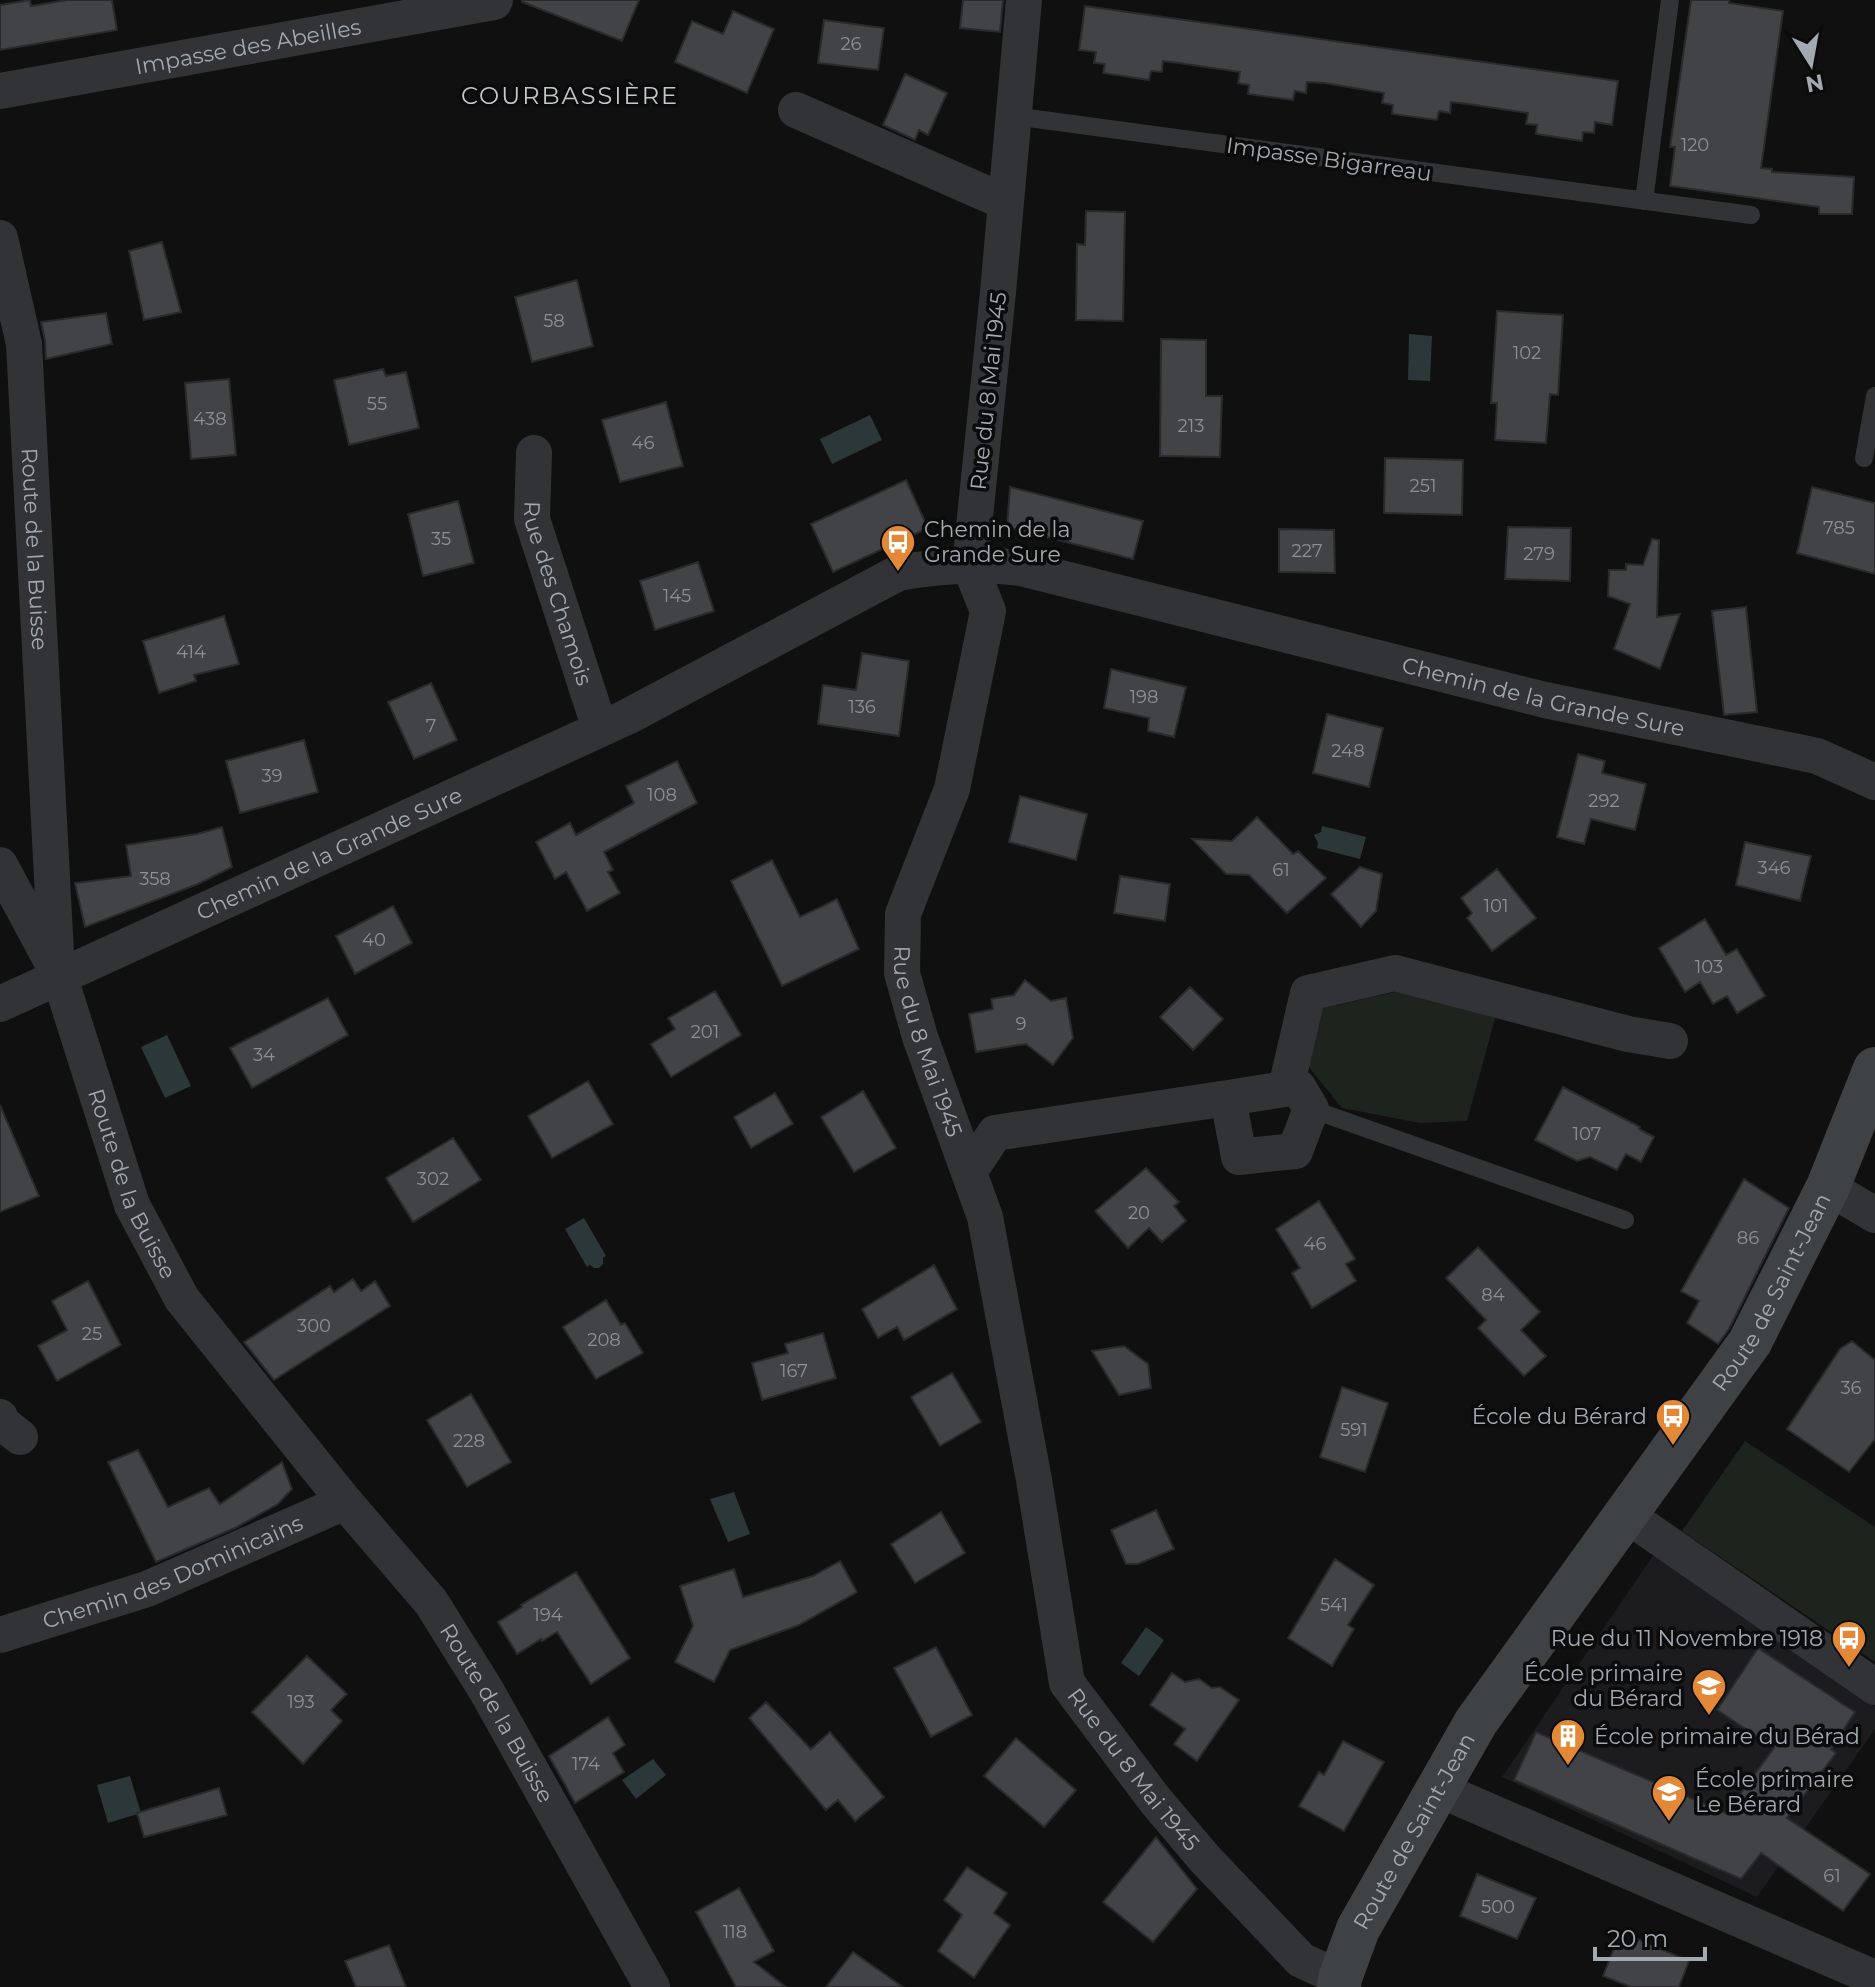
<svg xmlns="http://www.w3.org/2000/svg" width="1875" height="1987" viewBox="0 0 1875 1987" font-family="Montserrat,sans-serif">
<style>
.built{fill:#1c1c1e}
.green{fill:#1d231d}
.water{fill:#2c373a}
.building{fill:#414347;stroke:#2a2a2d;stroke-width:2}
.lines{fill:none;stroke-linecap:round;stroke-linejoin:round}
.service{stroke:#313336;stroke-width:18}
.minor{stroke:#313336;stroke-width:36}
.secondary{stroke:#3f4245;stroke-width:44}
.labels{text-anchor:middle;stroke-width:7;stroke-linejoin:round;paint-order:stroke}
.number-label{font-size:18px;fill:#8a9096}
.street-label{font-size:22px;fill:#a2a9b1;stroke:#0b0b0c}
.poi-label{font-size:22px;fill:#a2a9b1;stroke:#0b0b0c;text-anchor:start}
.neighbourhood-label{font-size:24px;letter-spacing:2px;fill:#c3c7cd;stroke:#0b0b0c}
</style>
<rect width="100%" height="100%" fill="#101011"/>
<path class="built" d="M1654,1554L1875,1706V1729L1757,1897L1502,1777Z"/>
<path class="green" d="M1404,990L1496,1015L1467,1121L1420,1123L1342,1108L1304,1061L1319,1009Z
M1745,1441L1875,1527V1662L1682,1531Z"/>
<path class="water" d="M1409,334L1432,336L1430,381L1408,380Z
M870,415L882,440L832,464L820,439Z
M1322,826L1366,837L1360,859L1317,848L1318,843L1314,835L1321,832Z
M167,1035L191,1086L165,1098L141,1047Z
M584,1218L606,1256L603,1258V1264L599,1268H594L590,1265L587,1267L565,1229Z
M734,1492L750,1534L728,1542L710,1499Z
M1146,1627L1164,1640L1139,1676L1121,1663Z
M653,1759L666,1775L636,1799L622,1780Z
M130,1776L141,1813L108,1823L97,1785Z"/>
<path class="building" d="M30,0L31,6L67,0H112L117,30L0,50V5Z
M522,0H639L622,41L522,2Z
M963,0H1003L1000,32L960,28Z
M1691,0H1729V3L1783,11L1761,168L1772,169V172L1854,177L1852,214H1819V207L1670,186L1675,147H1670Z
M1085,6L1618,81L1612,125L1595,122L1594,133L1583,132L1582,141L1536,134L1537,125L1526,124L1528,113L1468,104L1451,102L1450,113L1439,111L1437,120L1392,114L1393,105L1382,103L1384,93L1324,83L1307,82L1306,93L1295,91L1293,100L1248,94L1249,85L1238,83L1240,72L1179,63L1163,61L1162,72L1151,71L1149,80L1103,73L1105,64L1094,63L1096,52L1079,50Z
M733,11L774,29L747,93L675,62L692,21L723,34Z
M824,20L884,28L878,70L818,63Z
M905,74L947,93L928,135L919,130L915,140L883,125Z
M1086,211L1125,212L1123,321L1076,320L1077,244L1085,245Z
M162,242L181,312L144,320L129,251Z
M577,280L593,346L532,362L515,297Z
M1497,311L1563,315L1558,395L1550,394L1546,443L1495,440L1497,403H1491Z
M106,313L112,344L46,359L45,340L41,322Z
M1161,339L1206,340V396H1222L1220,457L1160,456Z
M383,369L386,376L406,372L419,428L349,445L334,380Z
M229,379L236,455L191,459L185,383Z
M666,402L683,466L620,482L602,420Z
M1385,458L1463,460L1462,515L1384,513Z
M906,480L928,528L833,572L811,524Z
M1010,487L1143,521L1133,559L1007,527Z
M1812,487L1875,503V574L1797,553Z
M458,501L474,563L423,576L408,514Z
M1508,527L1571,528L1570,581L1505,579Z
M1279,529L1334,530L1335,573L1279,572Z
M1652,539L1659,540L1657,617L1680,614L1660,669L1614,649L1630,604L1608,596L1609,570H1626V564L1643,565Z
M698,562L714,611L655,630L640,581Z
M1746,607L1757,712L1724,715L1712,611Z
M224,616L239,664L194,675L196,681L159,693L143,641Z
M862,653L909,661L899,736L818,724L823,685L856,690Z
M1111,669L1186,687L1174,737L1148,731L1149,718L1104,708Z
M431,683L457,740L414,759L388,702Z
M1327,714L1383,728L1369,787L1313,773Z
M304,740L318,792L240,813L226,761Z
M1578,754L1605,761L1602,773L1646,784L1635,830L1591,819L1584,844L1557,837Z
M677,761L697,803L604,852L613,870L608,872L620,893L587,911L566,872L555,879L536,842L570,823L576,835L634,803L626,786Z
M1020,796L1087,814L1076,860L1009,842Z
M1257,817L1293,854L1298,851L1326,878L1287,913L1249,875L1226,874L1192,839L1232,841Z
M222,827L232,867L198,884L85,927L75,883L131,876L126,845L197,834Z
M1745,842L1811,856L1800,901L1736,885Z
M772,860L800,917L837,899L859,949L782,986L731,881Z
M1360,867L1382,874L1376,911L1361,927L1331,894Z
M1497,869L1536,918L1492,951L1467,918L1472,913L1461,898Z
M1120,876L1170,884L1165,921L1114,913Z
M393,906L412,943L355,974L336,936Z
M1705,919L1726,955L1737,949L1765,996L1737,1013L1727,996L1713,1004L1700,982L1685,992L1659,948Z
M1025,980L1051,1001L1066,998L1073,1038L1053,1065L1026,1044L976,1052L969,1014L993,1009L991,999L1014,995Z
M1190,987L1223,1019L1193,1050L1160,1017Z
M715,991L741,1035L671,1077L651,1044L675,1029L668,1018Z
M328,998L348,1035L252,1088L230,1048Z
M588,1081L613,1124L552,1158L528,1116Z
M1563,1087L1640,1127L1639,1129L1654,1137L1641,1162L1626,1154L1617,1170L1590,1157L1577,1161L1535,1140Z
M863,1091L896,1148L854,1172L821,1117Z
M775,1093L793,1124L751,1148L734,1117Z
M0,1105L39,1196L0,1212Z
M453,1138L481,1180L413,1222L386,1178Z
M1146,1168L1179,1202L1174,1206L1186,1221L1162,1242L1149,1228L1128,1248L1095,1211Z
M1744,1179L1789,1208L1729,1329L1718,1344L1687,1323L1699,1301L1681,1291Z
M1319,1201L1355,1259L1346,1264L1356,1281L1312,1308L1292,1273L1300,1268L1276,1229Z
M1478,1247L1540,1312L1521,1330L1546,1356L1524,1376L1478,1328L1486,1320L1446,1278Z
M934,1265L957,1309L904,1340L897,1327L878,1338L862,1309Z
M353,1279L361,1291L375,1281L390,1306L274,1380L244,1342L330,1286L334,1292Z
M88,1281L121,1345L57,1381L38,1346L67,1330L52,1301Z
M606,1300L621,1325L625,1323L643,1353L596,1379L563,1327Z
M823,1333L836,1378L762,1400L752,1363L788,1353L785,1344Z
M1852,1341L1875,1360V1439L1849,1472L1787,1429L1840,1349Z
M1124,1346L1148,1364L1151,1388L1119,1395L1092,1351Z
M952,1373L981,1422L940,1446L911,1397Z
M1342,1387L1388,1403L1365,1472L1320,1457Z
M471,1394L511,1462L467,1487L427,1420Z
M138,1450L168,1507L209,1488L220,1504L282,1462L292,1489L278,1504L235,1528L156,1562L108,1462Z
M1156,1510L1174,1549L1138,1564H1126L1111,1530Z
M941,1512L965,1553L915,1583L891,1544Z
M1335,1559L1374,1585L1348,1625L1354,1629L1332,1666L1288,1638Z
M840,1561L857,1592L799,1625L730,1650L714,1682L675,1662L693,1626L680,1586L734,1569L743,1597L813,1576Z
M576,1572L630,1658L591,1684L557,1632L542,1641L541,1639L517,1654L498,1622L522,1607L521,1605Z
M936,1647L972,1715L931,1737L894,1668Z
M1758,1648L1855,1712L1831,1749L1836,1753L1787,1818L1870,1874L1843,1911L1761,1853L1741,1879L1514,1780L1536,1732L1726,1813L1774,1748L1717,1710Z
M307,1656L347,1694L331,1710L342,1721L303,1764L252,1712Z
M1172,1673L1185,1682L1199,1679L1212,1688L1220,1687L1239,1700L1197,1761L1174,1744L1185,1729L1150,1705Z
M766,1702L811,1749L830,1732L884,1797L855,1821L838,1800L826,1810L749,1718Z
M608,1717L625,1745L613,1753L624,1772L575,1803L549,1756Z
M1016,1738L1076,1790L1044,1827L984,1776Z
M1343,1741L1384,1762L1344,1831L1299,1806L1319,1772L1324,1775Z
M219,1788L227,1815L144,1837L137,1813Z
M1156,1837L1197,1889L1153,1942L1103,1902Z
M967,1867L1007,1893L994,1913L1010,1925L974,1978L938,1951L962,1915L944,1900Z
M1477,1874L1536,1898L1517,1939L1460,1916Z
M739,1888L774,1951L754,1962L786,1987H736L696,1912Z
M1637,1939L1689,1961L1679,1987H1631L1603,1976L1617,1941L1633,1949Z
M389,1945L406,1987H356L345,1961Z
M853,1952L903,1987H826Z"/>
<g class="lines">
<path class="service" d="M1013,116L1751,215
M1644,201L1670,0
M1864,458L1875,396
M1311,1109L1625,1220"/>
<g class="minor">
<path id="s1" d="M1024,0L998,292L970,566L988,611L952,789L903,914L902,973L920,1037L985,1217L1034,1480L1067,1683L1155,1800L1205,1859L1301,1960L1340,1978"/>
<path id="s2" d="M0,91L494,2L495,0"/>
<path d="M796,110L1005,202"/>
<path id="s3" d="M0,238L24,344L56,954L60,978L132,1205L182,1299L345,1502L431,1602L486,1690L652,1987"/>
<path id="s4" d="M534,453L532,519L600,729"/>
<path d="M0,865L52,962"/>
<path id="s5" d="M0,1004L627,717L898,573C938,566 980,563 1021,568L1545,700L1817,756L1875,782"/>
<path d="M1286,1088L1308,993L1395,973L1628,1034L1670,1041"/>
<path d="M969,1172L995,1133L1228,1098L1239,1157L1295,1151L1311,1109L1298,1087L1228,1098"/>
<path d="M1828,1187L1875,1215"/>
<path d="M0,1417L2,1423L20,1437"/>
<path d="M1625,1514L1875,1687"/>
<path id="s6" d="M0,1635L147,1589L345,1502"/>
<path d="M1438,1789L1875,1978"/>
</g>
<path class="secondary" id="s7" d="M1339,1987L1340,1978L1358,1929L1476,1722L1750,1342L1828,1187L1875,1069"/>
</g>
<defs>
<g id="bus-pin" transform="scale(1.8)"><path d="M0 17L-7.5 6A9.5 9.5 0 1 1 7.5 6Z" fill="#e28837" stroke="#0b0b0c"/><path d="M-5-6H5V4H4V6H2V4H-2V6H-4V4H-5ZM-3.5-4V0h7V-4ZM-3.5 1.2v1.5H-2V1.2ZM2 1.2v1.5H3.5V1.2Z" fill="#fff"/></g>
<g id="school-pin" transform="scale(1.8)"><path d="M0 17L-7.5 6A9.5 9.5 0 1 1 7.5 6Z" fill="#e28837" stroke="#0b0b0c"/><path d="M0-5L7-2L0 1L-7-2ZM-4 1L0 2.5L4 1V4Q0 6-4 4Z" fill="#fff"/></g>
<g id="building-pin" transform="scale(1.8)"><path d="M0 17L-7.5 6A9.5 9.5 0 1 1 7.5 6Z" fill="#e28837" stroke="#0b0b0c"/><path d="M-4-6H4V6H1V3H-1V6H-4ZM-2.5-4.3h1.7v1.8h-1.7ZM.8-4.3h1.7v1.8H.8ZM-2.5-1h1.7V.8h-1.7ZM.8-1h1.7V.8H.8Z" fill="#fff"/></g>
</defs>
<g fill-rule="evenodd">
<use href="#bus-pin" x="898" y="542"/>
<use href="#bus-pin" x="1673" y="1416"/>
<use href="#bus-pin" x="1849" y="1638"/>
<use href="#school-pin" x="1709" y="1686"/>
<use href="#building-pin" x="1568" y="1736"/>
<use href="#school-pin" x="1669" y="1792"/>
</g>
<g class="labels">
<g class="number-label">
<text x="851" y="50">26</text>
<text x="1695" y="151">120</text>
<text x="554" y="327">58</text>
<text x="1527" y="359">102</text>
<text x="377" y="410">55</text>
<text x="210" y="425">438</text>
<text x="1191" y="432">213</text>
<text x="643" y="449">46</text>
<text x="1423" y="492">251</text>
<text x="1839" y="534">785</text>
<text x="441" y="545">35</text>
<text x="1307" y="557">227</text>
<text x="1539" y="560">279</text>
<text x="677" y="602">145</text>
<text x="191" y="658">414</text>
<text x="1144" y="703">198</text>
<text x="862" y="713">136</text>
<text x="431" y="732">7</text>
<text x="1348" y="757">248</text>
<text x="272" y="782">39</text>
<text x="662" y="801">108</text>
<text x="1604" y="807">292</text>
<text x="1774" y="874">346</text>
<text x="1281" y="876">61</text>
<text x="155" y="885">358</text>
<text x="1496" y="912">101</text>
<text x="374" y="946">40</text>
<text x="1709" y="973">103</text>
<text x="1021" y="1030">9</text>
<text x="705" y="1038">201</text>
<text x="264" y="1061">34</text>
<text x="1587" y="1140">107</text>
<text x="433" y="1185">302</text>
<text x="1139" y="1219">20</text>
<text x="1748" y="1244">86</text>
<text x="1315" y="1250">46</text>
<text x="1493" y="1301">84</text>
<text x="314" y="1332">300</text>
<text x="92" y="1340">25</text>
<text x="604" y="1346">208</text>
<text x="794" y="1377">167</text>
<text x="1851" y="1394">36</text>
<text x="1354" y="1436">591</text>
<text x="469" y="1447">228</text>
<text x="1334" y="1611">541</text>
<text x="548" y="1621">194</text>
<text x="301" y="1708">193</text>
<text x="586" y="1770">174</text>
<text x="1832" y="1882">61</text>
<text x="1498" y="1913">500</text>
<text x="735" y="1938">118</text>
</g>
<g class="street-label">
<text dy="8" stroke="none"><textPath href="#s2" startOffset="252">Impasse des Abeilles</textPath></text>
<text transform="translate(1329 159) rotate(8)" y="8">Impasse Bigarreau</text>
<text transform="translate(988 391) rotate(-84)" y="8">Rue du 8 Mai 1945</text>
<text dy="8" stroke="none"><textPath href="#s3" startOffset="314">Route de la Buisse</textPath></text>
<text dy="8" stroke="none"><textPath href="#s4" startOffset="144">Rue des Chamois</textPath></text>
<text dy="8" stroke="none"><textPath href="#s5" startOffset="1658">Chemin de la Grande Sure</textPath></text>
<text dy="8" stroke="none"><textPath href="#s5" startOffset="362">Chemin de la Grande Sure</textPath></text>
<text dy="8" stroke="none"><textPath href="#s1" startOffset="1064">Rue du 8 Mai 1945</textPath></text>
<text dy="8" stroke="none"><textPath href="#s3" startOffset="962">Route de la Buisse</textPath></text>
<text dy="8" stroke="none"><textPath href="#s7" startOffset="822">Route de Saint-Jean</textPath></text>
<text dy="8" stroke="none"><textPath href="#s6" startOffset="184">Chemin des Dominicains</textPath></text>
<text dy="8" stroke="none"><textPath href="#s3" startOffset="1610">Route de la Buisse</textPath></text>
<text dy="8" stroke="none"><textPath href="#s1" startOffset="1832">Rue du 8 Mai 1945</textPath></text>
<text dy="8" stroke="none"><textPath href="#s7" startOffset="174">Route de Saint-Jean</textPath></text>
</g>
<g class="poi-label">
<text x="924" y="537">Chemin de la<tspan x="924" dy="25">Grande Sure</tspan></text>
<text x="1647" y="1424" text-anchor="end">École du Bérard</text>
<text x="1823" y="1646" text-anchor="end">Rue du 11 Novembre 1918</text>
<text x="1683" y="1681" text-anchor="end">École primaire<tspan x="1683" dy="25">du Bérard</tspan></text>
<text x="1594" y="1744">École primaire du Bérad</text>
<text x="1695" y="1787">École primaire<tspan x="1695" dy="25">Le Bérard</tspan></text>
</g>
<g class="neighbourhood-label">
<text x="570" y="104">COURBASSIÈRE</text>
</g>
</g>
<g transform="translate(1811 64) rotate(169)" stroke="#0b0b0c" stroke-width="6" paint-order="stroke">
<path d="M0-6L14 30L0 20L-14 30Z" fill="#a2a9b1"/>
<text y="-12" font-size="22" font-weight="bold" text-anchor="middle" fill="#a2a9b1">N</text>
</g>
<path d="M1595 1947v12h110v-12" fill="none" stroke="#a2a9b1" stroke-width="4"/>
<text x="1607" y="1947" font-size="24" fill="#a2a9b1" stroke="#0b0b0c" stroke-width="6" paint-order="stroke">20 m</text>
</svg>
